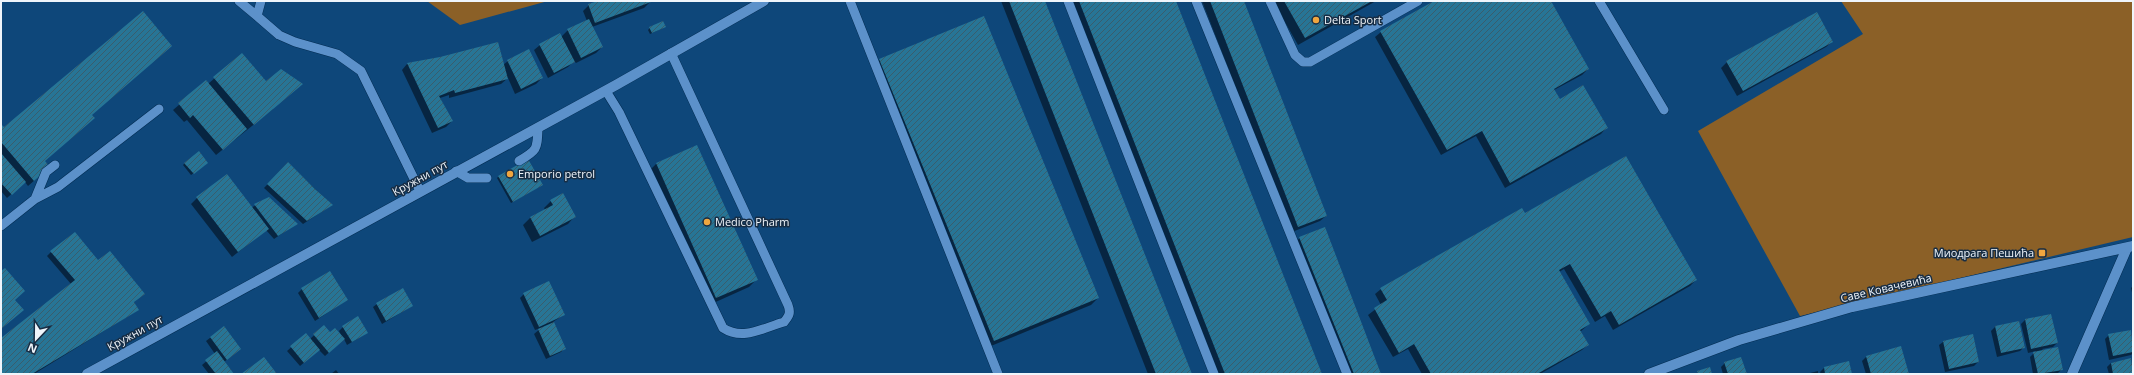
<svg xmlns="http://www.w3.org/2000/svg" width="2134" height="375" viewBox="0 0 2134 375" font-family="'Open Sans',sans-serif">
<style>
.green{fill:#8b6027}
.shadow{fill:#0007}
.building{fill:url(#building-hatch)}
.lines{fill:none;stroke-linecap:round;stroke-linejoin:round}
.service-casing{stroke:#022c52;stroke-width:10}
.minor-casing{stroke:#022c52;stroke-width:11}
.tertiary-casing{stroke:#022c52;stroke-width:11}
.secondary-casing{stroke:#022c52;stroke-width:11}
.service{stroke:#5c91ca;stroke-width:9}
.minor{stroke:#5c91ca;stroke-width:10}
.tertiary{stroke:#5c91ca;stroke-width:10}
.secondary{stroke:#5c91ca;stroke-width:10}
.poi-dot{fill:#f0a63f;stroke:#172d44;stroke-width:1.5}
.labels{text-anchor:middle;stroke-width:3;stroke-linejoin:round;paint-order:stroke}
.poi-label{font-size:11px;fill:#eff5fb;stroke:#172d44;text-anchor:start}
.street-label{font-size:11px;fill:#eff5fb;stroke:#172d44}
</style>
<defs>
<pattern id="building-hatch" width="6" height="6" patternUnits="userSpaceOnUse"><rect width="6" height="6" fill="#277596"/><path d="M-1 1l2-2M0 6l6-6M5 7l2-2" fill="none" stroke="#395d6d"/></pattern>
</defs>
<rect width="100%" height="100%" fill="#0e477a"/>
<path class="green" d="M427,1H548L460,25Z
M1841,1H2133V237L1800,316L1698,131L1863,34Z"/>
<path class="shadow" d="M600,1L650,2L644,8L592,27L602,47L596,53L576,63L574,61L568,67L548,78L534,50L540,45L561,37L568,30L587,21L583,11L589,5Z
M1001,1H1044L1191,374H1148Z
M1071,1H1175L1321,374H1217Z
M1202,1H1243L1326,216L1320,221L1292,232Z
M1273,1H1376L1298,45Z
M1436,1H1550L1588,69L1582,75L1554,90L1560,100L1606,128L1601,134L1505,188L1476,136L1441,155L1375,37L1381,32Z
M983,18L1098,298L1091,305L986,348L872,67L879,60Z
M663,22V28L650,34L648,30L650,28Z
M1832,42L1826,47L1737,96L1721,68L1727,62Z
M242,54L273,109L216,155L187,120L184,122L173,110L206,82L208,84Z
M441,58L503,65L508,61L542,78L536,84L515,94L508,78L501,84L449,98V95L440,98L452,121L446,127L432,133L402,70L407,64Z
M91,115L44,161L43,173L28,186L25,182L7,198L1,191V125L3,128Z
M697,146L756,280L749,287L709,305L649,171L656,164Z
M185,163L205,165L191,175L183,165Z
M288,163L332,205L303,224L264,188Z
M499,176L540,186L511,203L497,178Z
M197,198L251,208L268,198L296,224L274,239L266,230L232,257L191,204Z
M551,201L575,216L568,224L532,242L523,225L530,218L545,210L544,208Z
M1524,214L1696,280L1690,286L1613,330L1605,316L1595,322L1564,269L1559,272L1589,324L1580,332L1588,344L1582,350L1540,374H1422L1408,349L1393,357L1368,315L1381,305L1375,294L1381,289Z
M1300,238L1380,374H1346L1294,243Z
M51,252L134,302L138,310L34,374H1V339L71,284L47,256Z
M2133,286V297L2131,288Z
M302,289L347,300L315,321L298,293Z
M524,294L563,315L553,322L565,348L561,352L546,359L534,334L541,328L535,330L520,298Z
M377,304L412,306L382,324L373,307Z
M2025,320L2057,343L2053,347L2042,349L2062,369L2058,373L2033,374L2030,357L2036,351L2028,353L2021,324Z
M324,326L330,334L341,335L339,331L343,327L367,333L347,345L344,339L325,356L319,350L300,366L287,351L306,334L310,339Z
M224,327L240,349L224,362L233,374H209L202,365L215,354L206,341Z
M1995,327L2024,347L2020,351L1997,357L1991,331Z
M2130,331L2133,353L2131,355L2109,360L2105,339L2109,335Z
M1972,335L1978,362L1974,366L1945,372L1939,345L1943,342Z
M1866,357L1908,374H1866L1862,361Z
M2131,359L2133,374H2109L2107,367L2111,363Z
M1848,362L1851,374H1821L1820,372L1824,368Z
M1725,363L1746,374H1723L1721,367Z
M336,370L339,374H331Z
M1818,371V374H1806Z"/>
<path class="building" d="M598,1H651V2L595,23L588,4Z
M1009,1H1045L1192,374H1156Z
M1079,1H1176L1322,374H1225Z
M1210,1H1244L1327,216L1298,227Z
M1284,1H1372L1305,38Z
M1434,1H1551L1589,69L1554,89L1560,99L1583,85L1608,128L1510,183L1482,131L1447,150L1380,31Z
M143,11L172,46L92,115L95,118L45,161L50,167L34,181L1,142V124L4,127Z
M1817,12L1833,42L1743,91L1726,61Z
M984,16L1099,298L994,341L879,59Z
M589,19L603,47L581,58L567,29Z
M663,21L666,27L652,33L649,27Z
M560,33L575,62L554,73L539,44Z
M498,42L508,79L455,93L454,90L439,96L453,121L438,128L407,63L440,57Z
M529,49L543,78L521,89L507,60Z
M242,53L266,81L281,69L303,84L254,125L213,77Z
M206,80L247,129L223,150L193,115L190,118L178,103Z
M697,145L758,280L716,298L656,163Z
M199,151L208,163L194,174L184,163Z
M1,153L26,182L12,195L1,183Z
M1626,156L1697,280L1619,325L1611,311L1601,317L1570,264L1559,270L1590,324L1580,330L1589,345L1537,374H1431L1414,344L1399,353L1374,308L1387,300L1380,288L1522,208L1525,213Z
M528,159L543,185L513,202L498,176Z
M288,162L315,189L333,205L307,221L267,184Z
M227,174L269,229L238,252L196,197Z
M563,193L576,217L540,236L530,217L553,205L550,200Z
M269,197L298,224L278,236L254,204Z
M1325,227L1381,374H1354L1299,237Z
M75,232L98,260L110,251L145,294L134,302L139,310L32,374H1V338L75,280L50,251Z
M5,268L25,291L15,300L24,310L1,329V271Z
M330,271L348,300L319,318L301,288Z
M549,281L565,315L539,327L523,293Z
M403,288L413,306L386,321L376,303Z
M2051,314L2058,343L2031,349L2025,319Z
M358,316L368,333L352,342L342,326Z
M2019,321L2025,348L2001,353L1995,326Z
M554,322L566,349L550,356L538,329Z
M324,325L330,332L335,328L345,339L329,353L313,334Z
M224,326L241,349L227,360L210,337Z
M2131,330L2133,352L2113,356L2108,334Z
M306,333L320,350L304,363L290,346Z
M1973,334L1979,362L1949,369L1943,341Z
M1901,346L1909,374H1871L1866,356Z
M2058,347L2063,370L2038,374L2033,352Z
M217,351L234,374H216L205,360Z
M264,357L277,374H241Z
M1741,357L1747,374H1728L1724,362Z
M2131,358L2133,374H2113L2111,363Z
M1849,361L1852,374H1825L1824,367Z
M1710,367L1712,374H1698L1697,371Z"/>
<g class="lines">
<g class="service-casing">
<path id="service" d="M239,1L257,16
M261,1L257,16L279,35L295,42L337,54L361,71L420,191
M850,1L998,374
M1068,1L1214,374
M1196,1L1347,374
M1270,1L1295,55L1303,62H1310L1418,1
M1599,1L1664,110
M606,91L619,112L723,328C743,341 763,328 784,322C789,316 791,313 788,305L671,53
M519,161C538,150 537,149 538,128
M456,171L468,178H487
M35,199L58,187L159,109
M1,226L35,199L46,172L55,165"/>
</g>
<g class="minor-casing">
<path id="minor" d="M2072,374L2127,248"/>
</g>
<g class="tertiary-casing">
<path id="tertiary" d="M1649,374L1739,340L1852,307L2133,246"/>
</g>
<g class="secondary-casing">
<path id="secondary" d="M87,374L616,85L764,1"/>
</g>
<use href="#service" class="service"/>
<use href="#minor" class="minor"/>
<use href="#tertiary" class="tertiary"/>
<use href="#secondary" class="secondary"/>
</g>
<g class="poi-dot">
<circle cx="1316" cy="20" r="4"/>
<circle cx="510" cy="174" r="4"/>
<circle cx="707" cy="222" r="4"/>
<rect x="2038" y="249" width="8" height="8" rx="2"/>
</g>
<g class="labels">
<g class="poi-label">
<text x="1324" y="24">Delta Sport</text>
<text x="518" y="178">Emporio petrol</text>
<text x="715" y="226">Medico Pharm</text>
<text x="2034" y="257" text-anchor="end">Миодрага Пешића</text>
</g>
<g class="street-label">
<text transform="translate(420 178) rotate(-29)" y="4">Кружни пут</text>
<text transform="translate(1886 288) rotate(-13)" y="4">Саве Ковачевића</text>
<text transform="translate(135 333) rotate(-29)" y="4">Кружни пут</text>
</g>
</g>
<rect width="2134" height="375" fill="none" stroke="#eff5fb" stroke-width="4"/>
<g transform="translate(36 339) rotate(202)" stroke="#172d44" stroke-width="3" paint-order="stroke">
<path d="M0-3L7 15L0 10L-7 15Z" fill="#eff5fb"/>
<text y="-6" font-size="11" font-weight="bold" text-anchor="middle" fill="#eff5fb">N</text>
</g>
</svg>
